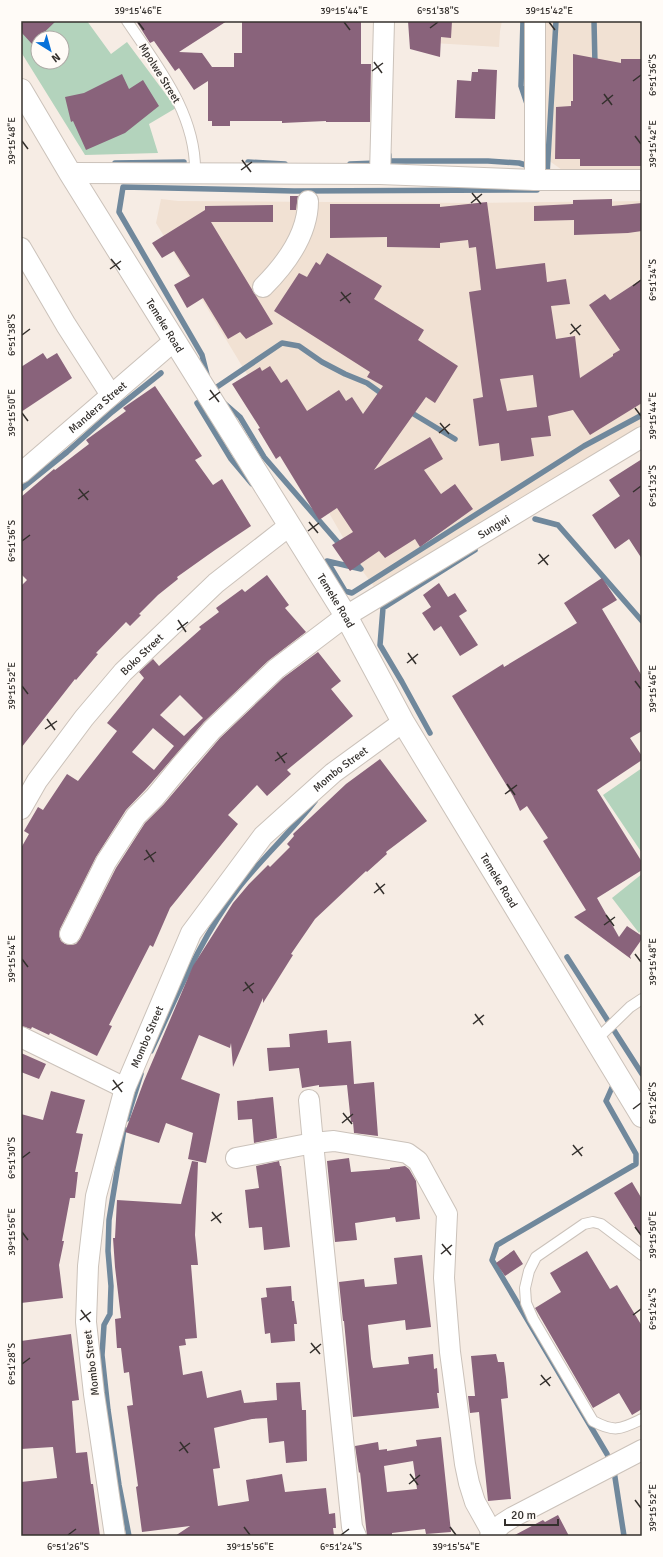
<svg xmlns="http://www.w3.org/2000/svg" width="663" height="1557" viewBox="0 0 663 1557" font-family="Signika,sans-serif">
<style>
.built{fill:#f1e1d3}
.green{fill:#b3d3bc;fill-rule:evenodd}
.lines{fill:none;stroke-linecap:round;stroke-linejoin:round}
.stream{stroke:#70889c;stroke-width:5.5}
.building{fill:#89637b;fill-rule:evenodd}
.service-casing{stroke:#cbc2ba;stroke-width:12}
.minor-casing{stroke:#cbc2ba;stroke-width:22}
.tertiary-casing{stroke:#cbc2ba;stroke-width:24}
.service{stroke:#fff;stroke-width:10}
.minor{stroke:#fff;stroke-width:20}
.tertiary{stroke:#fff;stroke-width:22}
.ticks{fill:none;stroke:#34302d;stroke-width:1.5}
.labels{text-anchor:middle;stroke-width:4;stroke-linejoin:round;paint-order:stroke}
.street-label{font-size:11px;fill:#34302d;stroke:#fffbf7}
.neatline{fill:none;stroke:#34302d;stroke-width:1.5}
.ticks-label{font-size:10px;text-anchor:middle;fill:#34302d}
</style>
<rect width="100%" height="100%" fill="#f6ece4"/>
<path class="built" d="M435,21H502L500,31L499,47L433,43Z
M544,21H642V173L572,177L541,155Z
M161,199L178,201L474,203L642,201V444L382,597L361,569L304,469L156,223Z"/>
<path class="green" d="M21,21H87L111,54L127,42L176,108L149,124L158,153L85,155L21,52ZM38,38H62V62H38Z
M642,768V853L603,795Z
M642,874V929L639,933L612,898Z"/>
<g class="lines">
<path class="stream" d="M523,21L521,86L527,104
M594,21L595,65
M389,155V161H488L519,163L529,166V164
M248,162L285,164
M115,163L184,162
M350,164L377,163
M548,175H547L556,21
M207,375L202,355L119,212L123,187L294,191L537,190
M211,391L282,343L299,346L322,362L345,374L367,383L385,396
M197,403L231,459L252,484
M224,403L240,417L264,457L342,547
M407,410L455,439
M21,489L67,452L112,412L161,373
M535,519L558,525L642,621
M353,560L361,569L327,561L345,591L352,593L584,446L642,415
M430,733L402,682L380,645L383,608L475,550
M567,957L642,1074
M151,1051C177,996 200,939 237,890C261,859 291,832 315,801
M614,1083L606,1101L636,1154V1164L497,1245L492,1260L607,1454L614,1471L624,1536
M127,1119L141,1074
M124,1129L109,1220L108,1251L111,1286L110,1314L104,1325L102,1355L108,1410L119,1485L129,1536"/>
</g>
<path class="building" d="M21,21H56L32,44L21,32Z
M136,21H227L179,52L202,53L212,67H234V53H242V21H361V64H371L370,122H326V121L282,123V121H230V126H212V121H208V81L194,90L179,68L175,71L154,41L150,43Z
M408,21H452L451,38L441,37L440,57L410,49Z
M573,54L621,63V59H642V166H580V159H555L556,107L571,106V101H573Z
M478,69L497,70L495,119L455,118L457,80L471,81L472,72H478Z
M122,74L129,89L143,80L159,106L125,133L86,150L73,121L71,122L65,97L84,93Z
M290,196H298L296,210H290Z
M612,199V206L642,203V231L628,233L574,235V220L534,221V206L573,204V200Z
M487,202L496,269L545,263L547,282L566,279L570,304L551,306L556,339L575,336L580,378L613,356V354L620,350L589,305L605,294L610,300L642,279V403L590,435L573,410L548,416L551,436L531,438L534,456L501,461L499,443L479,446L473,399L483,397L469,292L481,290L476,247L469,248L468,240L440,243V248L387,247V237L330,238V204H440V207ZM533,375L537,407L507,411L500,379Z
M273,205V222H211L273,324L246,339L240,332L228,339L203,298L187,308L174,285L190,276L174,251L162,258L152,243L205,210V206Z
M327,253L382,286L374,299L424,330L418,340L458,366L435,403L426,397L374,470L430,437L443,459L424,470L441,494L455,484L473,509L420,547L415,539L385,558L379,551L350,571L332,545L353,532L337,508L319,520L280,456L276,459L258,429L260,428L232,384L260,367L262,371L270,366L281,383L287,379L307,411L339,390L346,401L352,397L363,414L383,386L367,377L370,372L274,311L299,273L307,277L316,262L320,265Z
M43,353L47,359L57,353L72,378L21,412V367Z
M155,386L202,456L195,460L213,485L222,479L251,526L215,550L177,577L178,579L158,595L139,614L141,615L130,626L126,622L96,653L98,654L76,680L75,679L21,748V586L27,580L21,574V497L54,469L55,470L89,444L86,440L126,411L123,408Z
M642,459V559L629,539L615,549L592,515L620,496L609,480Z
M267,575L289,605L285,608L306,632L268,661L204,722L146,789L126,810L96,857L60,929L59,935L61,941L65,944L71,945L76,944L80,939L116,868L145,823L164,804L220,738L283,678L318,652L341,681L331,689L353,716L287,770L291,774L267,796L257,785L228,815L238,824L170,908L153,947L150,945L109,1025L112,1026L97,1056L50,1033L49,1035L32,1027L31,1029L21,1026V848L29,834L24,831L38,807L43,810L67,774L78,781L117,731L107,723L144,678L139,672L153,659L159,666L201,629L199,627L219,612L216,608L242,589L245,592ZM180,695L203,718L184,736L160,715ZM153,728L174,746L154,770L132,752Z
M602,578L617,600L602,609L642,676V731L630,738L642,756V760L597,790L642,862V870L597,898L619,937L627,926L642,936V939L630,956L631,959L574,917L586,910L543,841L548,838L527,806L520,811L513,796L452,696L503,664L504,667L577,623L564,603Z
M439,583L448,597L455,593L467,611L459,616L478,645L460,656L441,626L434,631L422,613L431,607L423,595Z
M380,759L427,821L386,852L387,854L367,872L366,871L315,919L291,954L293,955L263,1003V998L233,1067L231,1043L230,1048L199,1035L181,1079L220,1094L206,1163L188,1159L193,1133L166,1123L159,1143L125,1132L144,1081L193,966L233,903L249,884L268,865L270,867L290,847L287,844L294,836L293,834L346,784Z
M327,1030L328,1043L351,1041L354,1084L374,1082L378,1136L354,1133L353,1122L351,1123L347,1085L319,1087V1085L302,1088L299,1068L269,1071L267,1048L290,1047L289,1034Z
M21,1053L46,1064L39,1079L21,1072Z
M51,1091L85,1100L76,1133L83,1134L75,1172H78L75,1198H70L62,1241H64L59,1265L63,1298L21,1303V1114L43,1120Z
M273,1097L277,1138L254,1143L252,1119L238,1120L237,1101Z
M349,1158L351,1172L390,1169V1168L405,1166L409,1169L416,1181L420,1219L396,1222L395,1217L355,1223L357,1240L335,1242L327,1161Z
M192,1161L198,1162L195,1235L198,1265H191L197,1338L185,1339L186,1345L179,1346L183,1375L202,1371L207,1398L241,1390L244,1403L277,1400L276,1383L300,1382L302,1410H306L307,1461L286,1463L284,1441L269,1443L267,1418L252,1419L214,1428L220,1468L213,1469L218,1506L249,1501L246,1480L282,1474L285,1492L326,1488L329,1514L335,1513L336,1528H333L334,1536H175L190,1526L142,1532L136,1487L138,1486L127,1406L133,1405L129,1372L124,1373L121,1348H117L115,1319L121,1318L115,1267L113,1238H115L117,1200L181,1204Z
M279,1161L280,1166H281L290,1247L264,1250L262,1227L249,1228L245,1190L259,1188L256,1166Z
M632,1182L642,1199V1238L614,1193Z
M514,1250L523,1264L505,1276L496,1263Z
M587,1251L610,1289L617,1285L642,1326V1409L632,1415L619,1393L593,1408L535,1308L561,1292L550,1273Z
M422,1255L431,1327L406,1330L405,1320L368,1325L371,1359L373,1368L409,1364L408,1357L433,1354L434,1369L437,1368L439,1393H437L439,1408L353,1417L344,1321H343L339,1282L364,1279L365,1287L397,1284L394,1258Z
M291,1286L292,1301H294L297,1324H294L295,1341L271,1343L270,1333L265,1334L261,1298L267,1297L266,1288Z
M71,1334L79,1400L72,1401L76,1453L87,1452L91,1484H93L100,1536H21V1482L57,1478L53,1447L21,1449V1341Z
M496,1354L498,1362H504L506,1377L508,1398L501,1399L511,1499L488,1501L479,1412L470,1413L468,1396H475L471,1356Z
M441,1437L451,1532L426,1534L425,1529L392,1533V1536H367L360,1472L359,1473L355,1446L378,1442L379,1450L387,1449V1451L417,1446L416,1440ZM413,1461L417,1489L387,1492L384,1466Z
M558,1515L569,1536H513L543,1520L545,1522Z"/>
<g class="lines">
<g class="service-casing">
<path id="service" d="M127,21C158,67 197,115 195,174
M596,1040L630,1007L642,999
M642,1255L601,1224L593,1222L584,1224L536,1257L529,1271L525,1288L526,1303L533,1319L593,1421C615,1433 621,1429 642,1419"/>
</g>
<g class="minor-casing">
<g id="minor">
<path d="M535,21V180"/>
<path d="M70,173L380,174L535,180H642"/>
<path d="M380,174L384,21"/>
<path d="M21,248L66,325L111,395"/>
<path d="M263,287C286,264 308,235 308,201"/>
<path id="s1" d="M21,473L174,341"/>
<path id="s2" d="M21,809L37,781L84,718L123,672L216,583L289,526"/>
<path id="s3" d="M70,934L106,862L136,816L155,797L183,763L212,730L276,669L346,616L642,437"/>
<path d="M21,1037L125,1088"/>
<path d="M309,1100L313,1143L352,1527L356,1536"/>
<path d="M236,1158L313,1143L334,1141L407,1153L418,1161L447,1214L444,1278L450,1352L465,1464L469,1483L475,1502L494,1536"/>
<path id="s4" d="M115,1536L94,1394L86,1322L88,1266L96,1196L125,1088L191,933L263,836L333,773L403,722"/>
<path d="M490,1536L502,1524L513,1517L642,1450"/>
</g>
</g>
<g class="tertiary-casing">
<g id="tertiary">
<path id="s5" d="M21,90L70,173L346,616L403,722L642,1116"/>
</g>
</g>
<use href="#service" class="service"/>
<use href="#minor" class="minor"/>
<use href="#tertiary" class="tertiary"/>
</g>
<path class="ticks" d="M138,22L144,30M344,22L350,30M549,22L555,30M430,28L438,22M374,62L382,73M372,71L383,63M633,81L641,75M604,94L612,105M602,104L613,95M635,136L641,144M22,141L28,149M242,160L251,172M241,170L252,162M472,193L481,204M471,203L482,194M111,259L120,270M110,269L121,261M633,286L641,280M341,292L350,303M340,301L351,293M571,324L580,335M570,334L581,325M22,335L30,329M210,390L219,402M209,400L220,392M635,408L641,416M22,413L28,421M440,423L449,434M439,433L450,424M79,489L88,500M633,492L641,486M78,499L89,491M309,522L318,533M308,531L319,523M22,541L30,535M539,554L548,565M538,564L549,555M178,620L186,632M177,630L188,622M408,653L416,664M407,663L418,654M635,681L641,689M22,686L28,694M47,719L55,730M45,729L57,721M277,752L285,763M275,761L287,753M507,784L515,795M505,794L517,785M146,850L154,862M144,860L156,852M376,883L384,894M374,893L385,884M606,915L614,926M604,925L615,917M635,954L641,962M22,959L28,967M245,982L253,993M243,991L254,983M475,1014L483,1025M473,1024L484,1015M113,1080L122,1092M112,1090L123,1082M633,1109L641,1103M343,1113L352,1124M342,1123L353,1114M573,1145L582,1156M572,1155L583,1147M22,1158L30,1152M212,1212L221,1223M211,1221L222,1213M635,1227L641,1235M22,1232L28,1240M442,1244L451,1255M441,1254L452,1245M81,1310L90,1322M633,1315L641,1309M80,1320L91,1312M311,1343L320,1354M310,1353L321,1344M22,1364L30,1358M541,1375L550,1386M540,1385L551,1377M180,1442L188,1453M179,1451L190,1443M410,1474L418,1485M409,1484L420,1475M635,1500L641,1508M244,1527L250,1535M450,1527L456,1535M68,1535L76,1529M341,1535L349,1529"/>
<g class="labels">
<g class="street-label">
<text transform="translate(160 73) rotate(58)" y="4">Mpolwe Street</text>
<text dy="4" stroke="none"><textPath href="#s5" startOffset="276">Temeke Road</textPath></text>
<text dy="4" stroke="none"><textPath href="#s1" startOffset="101">Mandera Street</textPath></text>
<text dy="4" stroke="none"><textPath href="#s3" startOffset="599">Sungwi</textPath></text>
<text dy="4" stroke="none"><textPath href="#s5" startOffset="600">Temeke Road</textPath></text>
<text dy="4" stroke="none"><textPath href="#s2" startOffset="197">Boko Street</textPath></text>
<text dy="4" stroke="none"><textPath href="#s4" startOffset="846">Mombo Street</textPath></text>
<text dy="4" stroke="none"><textPath href="#s5" startOffset="924">Temeke Road</textPath></text>
<text dy="4" stroke="none"><textPath href="#s4" startOffset="510">Mombo Street</textPath></text>
<text transform="translate(91 1363) rotate(-97)" y="4">Mombo Street</text>
</g>
</g>
<rect width="663" height="1557" fill="none" stroke="#fffbf7" stroke-width="44"/>
<g transform="translate(50 50) rotate(143)"><circle r="19" fill="#fffbf7" stroke="#aeaaa6"/>
<path d="M0-3L7 15L0 10L-7 15Z" fill="#0771d9"/>
<text y="-6" font-size="11" font-weight="bold" text-anchor="middle" fill="#34302d">N</text>
</g>
<path d="M505 1519v6h53v-6" fill="none" stroke="#34302d" stroke-width="2"/>
<text x="511" y="1519" font-size="12" fill="#34302d" stroke="#fffbf7" stroke-width="3" paint-order="stroke">20 m</text>
<rect x="22" y="22" width="619" height="1513" class="neatline"/>
<g class="ticks-label">
<text x="138" y="14">39°15'46"E</text>
<text x="344" y="14">39°15'44"E</text>
<text x="438" y="14">6°51'38"S</text>
<text x="549" y="14">39°15'42"E</text>
<text transform="translate(652 75) rotate(-90)" y="4">6°51'36"S</text>
<text transform="translate(11 141) rotate(-90)" y="4">39°15'48"E</text>
<text transform="translate(652 144) rotate(-90)" y="4">39°15'42"E</text>
<text transform="translate(652 280) rotate(-90)" y="4">6°51'34"S</text>
<text transform="translate(11 335) rotate(-90)" y="4">6°51'38"S</text>
<text transform="translate(11 413) rotate(-90)" y="4">39°15'50"E</text>
<text transform="translate(652 416) rotate(-90)" y="4">39°15'44"E</text>
<text transform="translate(652 486) rotate(-90)" y="4">6°51'32"S</text>
<text transform="translate(11 541) rotate(-90)" y="4">6°51'36"S</text>
<text transform="translate(11 686) rotate(-90)" y="4">39°15'52"E</text>
<text transform="translate(652 689) rotate(-90)" y="4">39°15'46"E</text>
<text transform="translate(11 959) rotate(-90)" y="4">39°15'54"E</text>
<text transform="translate(652 962) rotate(-90)" y="4">39°15'48"E</text>
<text transform="translate(652 1103) rotate(-90)" y="4">6°51'26"S</text>
<text transform="translate(11 1158) rotate(-90)" y="4">6°51'30"S</text>
<text transform="translate(11 1232) rotate(-90)" y="4">39°15'56"E</text>
<text transform="translate(652 1235) rotate(-90)" y="4">39°15'50"E</text>
<text transform="translate(652 1309) rotate(-90)" y="4">6°51'24"S</text>
<text transform="translate(11 1364) rotate(-90)" y="4">6°51'28"S</text>
<text transform="translate(652 1508) rotate(-90)" y="4">39°15'52"E</text>
<text x="68" y="1550">6°51'26"S</text>
<text x="250" y="1550">39°15'56"E</text>
<text x="341" y="1550">6°51'24"S</text>
<text x="456" y="1550">39°15'54"E</text>
</g>
</svg>
